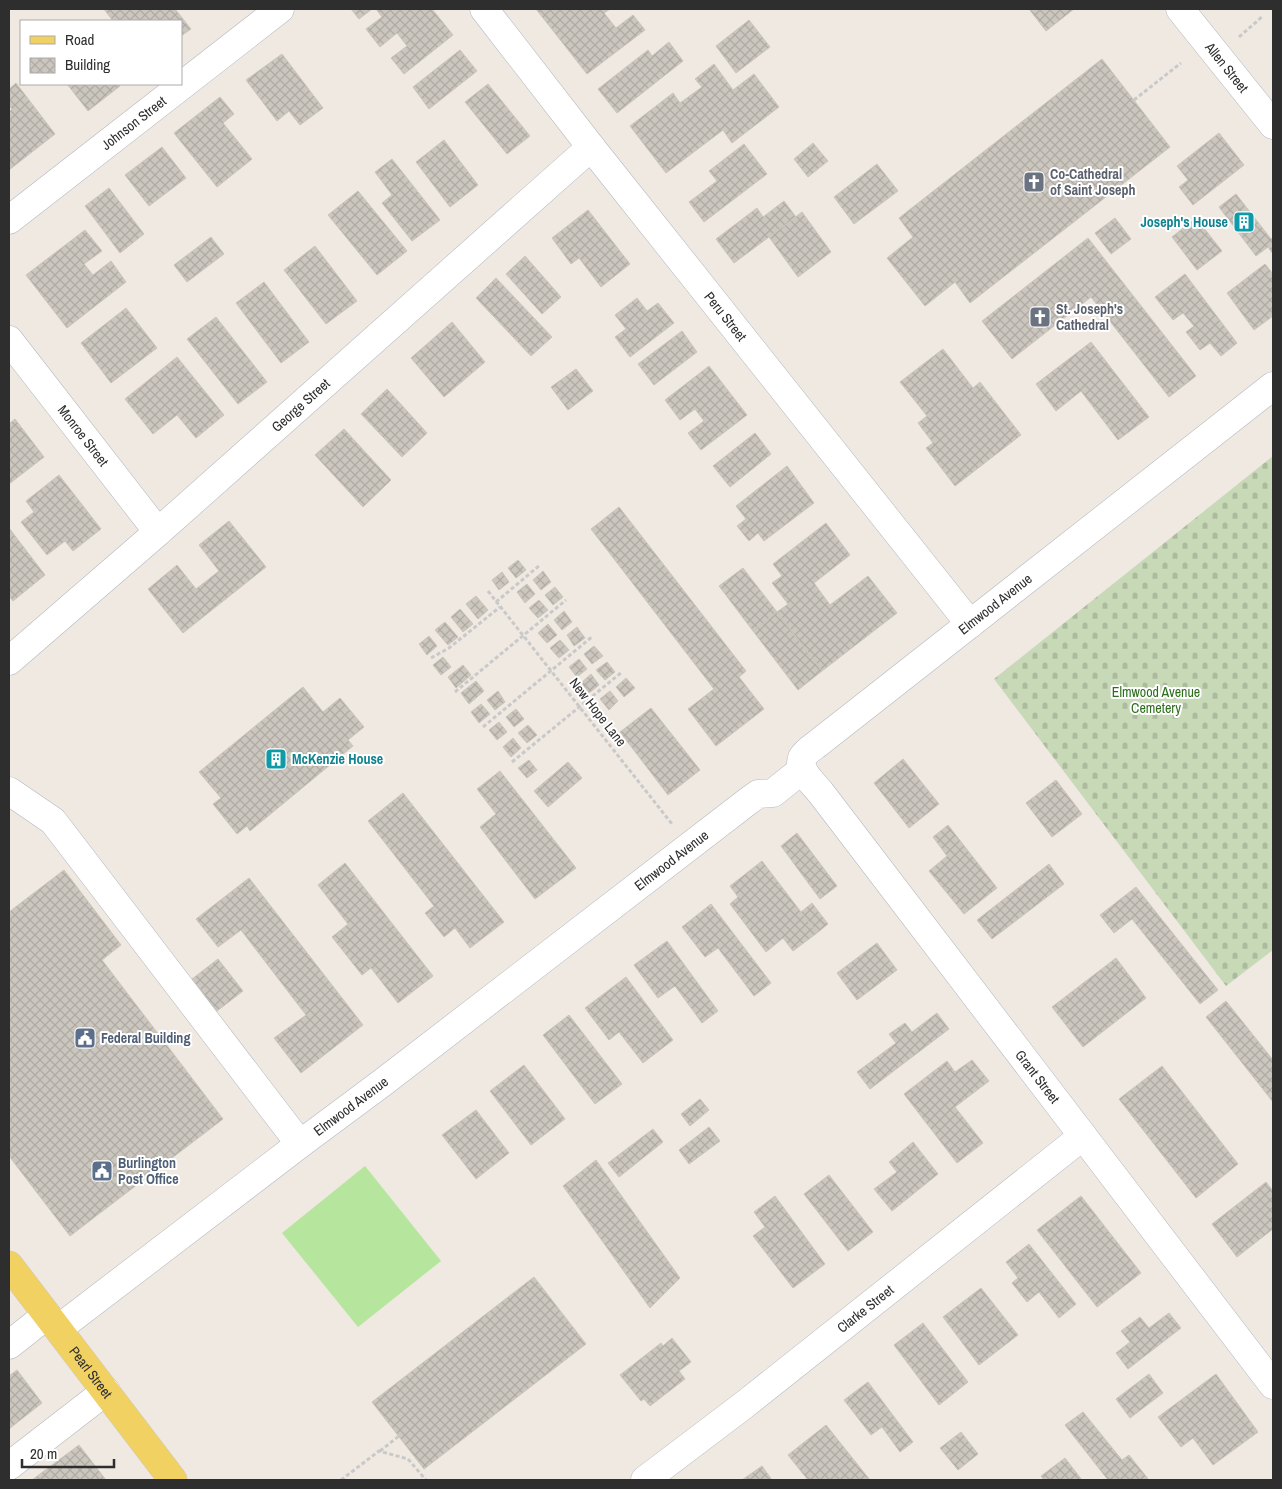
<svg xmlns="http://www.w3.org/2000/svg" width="1282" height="1489" viewBox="0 0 1282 1489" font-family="'Archivo Narrow',sans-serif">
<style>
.cemetery{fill:url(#cemetery-stones)}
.garden{fill:#b6e59e}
.building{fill:url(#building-cross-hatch);stroke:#cbc5ba}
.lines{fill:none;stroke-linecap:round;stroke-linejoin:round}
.minor-casing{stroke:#b4b7c1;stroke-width:29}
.major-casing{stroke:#c9c9c9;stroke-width:29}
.path{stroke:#c9c9c9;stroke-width:3;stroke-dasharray:4 2.5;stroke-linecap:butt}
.minor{stroke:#fff;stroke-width:28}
.major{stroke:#f2d163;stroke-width:28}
.labels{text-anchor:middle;stroke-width:4;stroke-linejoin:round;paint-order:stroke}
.street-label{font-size:14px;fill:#2e2e2e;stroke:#fff}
.worship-label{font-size:14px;font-weight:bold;fill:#5b616d;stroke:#fff;text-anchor:start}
.culture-label{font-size:14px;font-weight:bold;fill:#0d838f;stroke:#fff;text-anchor:end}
.park-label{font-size:14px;fill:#2c6e1b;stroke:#fff}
.service-label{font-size:14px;font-weight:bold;fill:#4e5e75;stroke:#fff;text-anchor:start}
</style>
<defs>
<pattern id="cemetery-stones" width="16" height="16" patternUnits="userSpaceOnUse" patternTransform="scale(1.25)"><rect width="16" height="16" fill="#c8d9b8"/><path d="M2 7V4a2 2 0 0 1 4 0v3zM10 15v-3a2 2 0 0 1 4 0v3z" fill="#acbb9e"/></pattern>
<pattern id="building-cross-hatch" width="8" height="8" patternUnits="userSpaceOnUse" patternTransform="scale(1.25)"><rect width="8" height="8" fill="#cbc7bf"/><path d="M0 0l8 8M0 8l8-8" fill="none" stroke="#afaba4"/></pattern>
</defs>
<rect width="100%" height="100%" fill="#efe9e1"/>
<path class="cemetery" d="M1273,456V950L1226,986L994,679Z"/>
<path class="garden" d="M365,1166L441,1261L358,1327L282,1233Z"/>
<path class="building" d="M104,9H175L191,29L181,36V21H113Z
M351,9H372L359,19Z
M376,9H432L453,35L404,74L391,58L407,46L397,33L380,47L366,29L382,17Z
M536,9H610L604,13L616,28L633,15L645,30L587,74Z
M1029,9H1074L1046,31Z
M749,20L770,47L736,73L716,46Z
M669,42L683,61L617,113L598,89L648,50L652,56Z
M460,50L477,71L429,109L413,87Z
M282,54L323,108L300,125L289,111L277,121L246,80Z
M1102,59L1170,147L970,303L955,282L925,306L887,258L913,237L899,218Z
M714,64L733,90L754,74L779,107L732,143L723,130L666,173L630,126L673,93L680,103L702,87L695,79Z
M16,83L55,134L9,170V112L12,109L9,106V89Z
M67,84H119L120,86L88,111Z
M488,84L530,136L507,154L465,102Z
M220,97L234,114L223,123L252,159L217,187L174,133Z
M1219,133L1244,165L1193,205L1179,187L1188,180L1177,166Z
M444,140L478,185L450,207L416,162Z
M813,143L828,161L808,177L794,159Z
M744,144L767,174L704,222L689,202L717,181L709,171Z
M162,147L186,178L149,206L125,175Z
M392,159L440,220L412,241L382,203L392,195L375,172Z
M877,164L898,191L854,224L834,197Z
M109,188L144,234L120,253L85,206Z
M358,191L407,251L377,275L328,215Z
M1236,194L1271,239L1273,237V254L1268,247L1256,256L1219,207Z
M784,201L796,217L734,263L716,239L757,208L763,217Z
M588,210L630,264L601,287L579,258L571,264L552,238Z
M802,212L831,252L798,277L769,237Z
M1115,218L1131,239L1111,254L1095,233Z
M1196,218L1222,251L1197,270L1172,237Z
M85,230L102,251L84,264L93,275L111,261L126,282L67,328L26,275Z
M211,237L224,254L187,282L174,265Z
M1088,238L1196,376L1169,397L1091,297L1012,359L982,321Z
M315,246L357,301L326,324L284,270Z
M525,256L561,297L542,314L506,274Z
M1265,264L1273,274V316L1254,330L1227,293Z
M1185,274L1237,343L1221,356L1210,343L1200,350L1186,332L1194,326L1183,313L1173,320L1155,297Z
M496,278L552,337L531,356L476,298Z
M264,282L309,342L281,363L236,303Z
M637,298L647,311L658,303L674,323L630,357L615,337L626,329L615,315Z
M126,308L157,348L111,383L81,343Z
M216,317L267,382L238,404L187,339Z
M452,322L485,362L444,397L411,358Z
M682,331L697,352L654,385L638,364Z
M1091,342L1149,417L1118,440L1081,391L1056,411L1036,384Z
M943,349L973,388L980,382L1021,435L955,486L926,448L933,443L918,423L927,416L900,382Z
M177,357L224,415L196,438L177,415L153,434L125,399Z
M709,366L747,415L701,450L688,433L704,421L695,409L680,420L665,400Z
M576,369L593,391L568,410L551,387Z
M387,389L427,433L402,457L361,414Z
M15,419L44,457L9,484V424Z
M344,429L391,480L363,507L315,455Z
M755,433L771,454L730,487L713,466Z
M787,466L814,503L764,541L758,533L749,541L737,526L746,519L736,506Z
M59,475L101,529L73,551L65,541L47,555L21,522L34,512L26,501Z
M619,507L746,671L739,677L764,709L716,746L688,709L714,689L591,529Z
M229,521L266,567L183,633L148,589L177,565L196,589L219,571L199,545Z
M826,523L850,555L814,583L830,605L868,576L897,613L822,671L777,612L788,604L772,583L782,576L773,564Z
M9,528L45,575L13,601L9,596Z
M518,560L526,570L516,578L508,568Z
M743,568L777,612L753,631L719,586Z
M543,571L551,582L541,590L533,580Z
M502,572L509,582L499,590L492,580Z
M527,584L535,594L525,603L517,592Z
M555,587L563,597L553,605L545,595Z
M476,596L488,610L478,619L466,604Z
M539,600L548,610L538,618L529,608Z
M460,609L473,624L463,632L451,617Z
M564,611L572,622L562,630L554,620Z
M777,612L822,671L798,690L753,631Z
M445,622L458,637L448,645L435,630Z
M548,624L557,635L547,643L538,633Z
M577,627L585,638L574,646L567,635Z
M429,636L437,646L427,655L419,644Z
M560,640L569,650L559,658L550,648Z
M594,646L603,656L592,664L584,654Z
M443,657L451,667L441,675L433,665Z
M579,659L587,669L577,677L569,667Z
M607,662L615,672L605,680L596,670Z
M463,665L471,675L456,688L448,677Z
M591,674L599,685L589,693L581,683Z
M626,678L635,688L624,697L616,687Z
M476,681L484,691L469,704L461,693Z
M303,687L323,712L340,698L364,727L348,740L353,746L250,831L247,826L237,834L213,804L221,798L199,772Z
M498,691L505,702L495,710L487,700Z
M610,691L618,701L609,710L600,699Z
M481,704L490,714L479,723L471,712Z
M651,708L700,770L668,795L620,732Z
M516,709L524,719L514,727L506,717Z
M499,722L507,732L497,740L489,730Z
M528,725L537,735L527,743L518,733Z
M513,738L521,748L511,757L503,747Z
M903,759L939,804L909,828L874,783Z
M529,760L537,770L527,778L518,768Z
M568,762L582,778L548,807L534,791Z
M500,771L576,868L535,899L480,827L496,814L477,789Z
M1056,780L1082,814L1052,837L1026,803Z
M403,793L504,922L470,948L455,928L444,937L425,913L434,906L368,821Z
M948,825L997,888L964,914L929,871L947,856L933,837Z
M797,833L837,886L820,899L781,846Z
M762,861L817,933L793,951L783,938L766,952L730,904L738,897L730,886Z
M345,863L433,976L398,1003L371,968L362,975L332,937L348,924L318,885Z
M1049,864L1064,884L992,939L977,920Z
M64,870L121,945L102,960L223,1119L70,1236L9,1156V912Z
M249,878L363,1025L301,1073L274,1038L306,1015L241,930L218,947L196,919Z
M1136,887L1218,990L1200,1004L1132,919L1114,933L1100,915Z
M812,903L828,924L817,933L801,912Z
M711,904L771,983L754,996L718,948L705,957L682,927Z
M667,941L718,1011L702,1023L675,986L658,998L634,965Z
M877,943L897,970L857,1000L837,973Z
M1116,958L1146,998L1083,1047L1052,1007Z
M218,959L243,991L217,1011L192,979Z
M626,977L673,1040L643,1063L619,1032L609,1040L585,1008Z
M1226,1001L1273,1060V1102L1206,1017Z
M937,1013L949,1029L870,1089L857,1072L896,1043L889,1034L905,1023L912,1032Z
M569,1015L622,1084L595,1104L543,1035Z
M972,1060L989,1081L955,1107L983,1143L957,1163L904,1094L947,1061L955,1072Z
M524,1065L565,1119L531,1145L490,1091Z
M1162,1066L1238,1164L1196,1198L1119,1099Z
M700,1099L709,1110L690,1126L681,1114Z
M476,1110L509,1153L476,1179L442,1135Z
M709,1127L720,1141L689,1164L679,1150Z
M653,1129L663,1142L619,1177L608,1163Z
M913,1142L938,1174L892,1211L874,1189L897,1172L889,1162Z
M596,1160L680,1278L650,1308L563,1186Z
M829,1175L873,1232L848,1251L804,1194Z
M1266,1182L1273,1191V1229L1237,1257L1212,1224Z
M775,1196L825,1264L793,1288L753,1236L765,1227L754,1212Z
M1081,1196L1141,1273L1097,1307L1037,1230Z
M1029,1244L1076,1304L1059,1318L1039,1292L1027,1302L1012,1283L1018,1278L1006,1262Z
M534,1277L586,1344L424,1469L372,1402Z
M981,1288L1018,1335L979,1365L943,1317Z
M1169,1313L1181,1328L1128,1369L1116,1353L1130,1342L1121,1331L1140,1317L1149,1328Z
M923,1323L968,1382L939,1405L894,1345Z
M672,1338L691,1362L679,1371L685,1379L650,1406L644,1399L641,1401L620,1375L661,1343L663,1346Z
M17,1370L42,1403L9,1429V1376Z
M1149,1374L1163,1393L1130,1418L1116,1399Z
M1216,1374L1258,1432L1213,1465L1193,1438L1181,1447L1158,1417Z
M868,1382L913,1442L900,1452L882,1427L871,1435L844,1400Z
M1083,1412L1122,1460L1129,1455L1149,1480H1108L1065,1425Z
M826,1425L870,1480H808L788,1455Z
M961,1432L978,1454L958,1470L940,1448Z
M79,1445L106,1480H32Z
M1065,1458L1082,1480H1044L1041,1476Z
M762,1466L772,1480H742Z"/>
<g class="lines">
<g class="minor-casing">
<g id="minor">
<path id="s1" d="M484,9L591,147L970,624"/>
<path id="s2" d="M1180,9L1273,125"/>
<path id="s3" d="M9,220L280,9"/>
<path id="s4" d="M9,340L158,532"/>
<path id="s5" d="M1273,386L817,744C813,747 805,752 802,758C797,770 814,784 821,793L1273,1385"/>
<path id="s6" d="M9,661L158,532L591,147"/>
<path d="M9,791L53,821L300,1144"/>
<path id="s7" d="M58,1329L300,1144L382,1083L747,802L758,794L773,793L803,769"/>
<path d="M9,1345L47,1315"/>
<path d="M9,1466L106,1391"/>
<path id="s8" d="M645,1480L744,1405L1083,1136"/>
</g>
</g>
<g class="major-casing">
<g id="major">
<path id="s9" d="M9,1265L173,1480"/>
</g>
</g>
<path class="path" d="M1239,37L1263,16
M1134,100L1181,63
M488,591L672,824
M496,602L540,565
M431,658L449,648L500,607
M455,692L566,600
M483,727L593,636
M512,762L622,672
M380,1451L399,1436
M341,1480L379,1451L408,1459L426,1480"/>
<use href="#minor" class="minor"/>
<use href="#major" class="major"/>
</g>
<defs>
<g id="church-square" transform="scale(1.125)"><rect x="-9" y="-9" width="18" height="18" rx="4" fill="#6b7280" stroke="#fff"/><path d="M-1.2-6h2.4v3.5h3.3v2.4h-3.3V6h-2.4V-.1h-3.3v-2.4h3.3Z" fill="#fff"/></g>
<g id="building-square" transform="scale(1.125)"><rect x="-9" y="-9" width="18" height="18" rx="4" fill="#0f9aa8" stroke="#fff"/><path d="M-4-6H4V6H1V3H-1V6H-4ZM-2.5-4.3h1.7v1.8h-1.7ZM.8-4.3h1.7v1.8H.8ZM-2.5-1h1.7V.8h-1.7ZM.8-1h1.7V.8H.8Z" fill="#fff"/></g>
<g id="civic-square" transform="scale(1.125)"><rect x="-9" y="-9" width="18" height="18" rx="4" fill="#5c6f8a" stroke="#fff"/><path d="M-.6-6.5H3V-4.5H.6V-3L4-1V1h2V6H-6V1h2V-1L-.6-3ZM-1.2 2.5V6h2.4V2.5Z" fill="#fff"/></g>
</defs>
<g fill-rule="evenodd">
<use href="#church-square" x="1034" y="182"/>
<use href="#building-square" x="1244" y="222"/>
<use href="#church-square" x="1040" y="317"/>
<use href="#building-square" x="276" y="759"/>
<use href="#civic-square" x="85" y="1038"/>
<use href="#civic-square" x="102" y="1171"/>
</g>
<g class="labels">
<g class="street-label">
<text dy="5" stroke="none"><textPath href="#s2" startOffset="75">Allen Street</textPath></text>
<text dy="5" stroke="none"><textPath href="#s3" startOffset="158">Johnson Street</textPath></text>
<text dy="5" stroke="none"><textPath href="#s1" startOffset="391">Peru Street</textPath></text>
<text dy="5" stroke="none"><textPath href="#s6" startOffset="388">George Street</textPath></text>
<text dy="5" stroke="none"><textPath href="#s4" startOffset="121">Monroe Street</textPath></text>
<text transform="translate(995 604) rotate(-38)" y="5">Elmwood Avenue</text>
<text transform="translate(598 712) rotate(52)" y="5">New Hope Lane</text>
<text dy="5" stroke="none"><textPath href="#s7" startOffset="772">Elmwood Avenue</textPath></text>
<text dy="5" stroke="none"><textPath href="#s5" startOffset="999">Grant Street</textPath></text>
<text dy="5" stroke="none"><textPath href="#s7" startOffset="368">Elmwood Avenue</textPath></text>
<text dy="5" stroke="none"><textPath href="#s8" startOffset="279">Clarke Street</textPath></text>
<text dy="5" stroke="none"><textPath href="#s9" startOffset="135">Pearl Street</textPath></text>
</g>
<g class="worship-label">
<text x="1050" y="179">Co-Cathedral<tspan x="1050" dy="16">of Saint Joseph</tspan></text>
<text x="1056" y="314">St. Joseph's<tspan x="1056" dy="16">Cathedral</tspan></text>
</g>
<g class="culture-label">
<text x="1228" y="227">Joseph's House</text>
<text x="292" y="764" text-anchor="start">McKenzie House</text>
</g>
<g class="park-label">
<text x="1156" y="697">Elmwood Avenue<tspan x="1156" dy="16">Cemetery</tspan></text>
</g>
<g class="service-label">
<text x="101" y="1043">Federal Building</text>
<text x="118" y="1168">Burlington<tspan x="118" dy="16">Post Office</tspan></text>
</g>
</g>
<rect width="1282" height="1489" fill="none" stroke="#2e2e2e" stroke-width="20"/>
<rect x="20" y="20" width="162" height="65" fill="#ffffff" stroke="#ababab"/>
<rect x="30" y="36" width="25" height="8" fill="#f2d163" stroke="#ababab"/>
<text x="65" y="45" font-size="15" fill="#2e2e2e">Road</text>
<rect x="30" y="58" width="25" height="15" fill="url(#building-cross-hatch)" stroke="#ababab"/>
<text x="65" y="70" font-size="15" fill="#2e2e2e">Building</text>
<path d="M22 1459v8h92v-8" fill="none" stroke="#2e2e2e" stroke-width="2.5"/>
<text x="30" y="1459" font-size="15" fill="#2e2e2e" stroke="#ffffff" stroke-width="4" paint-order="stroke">20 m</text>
</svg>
